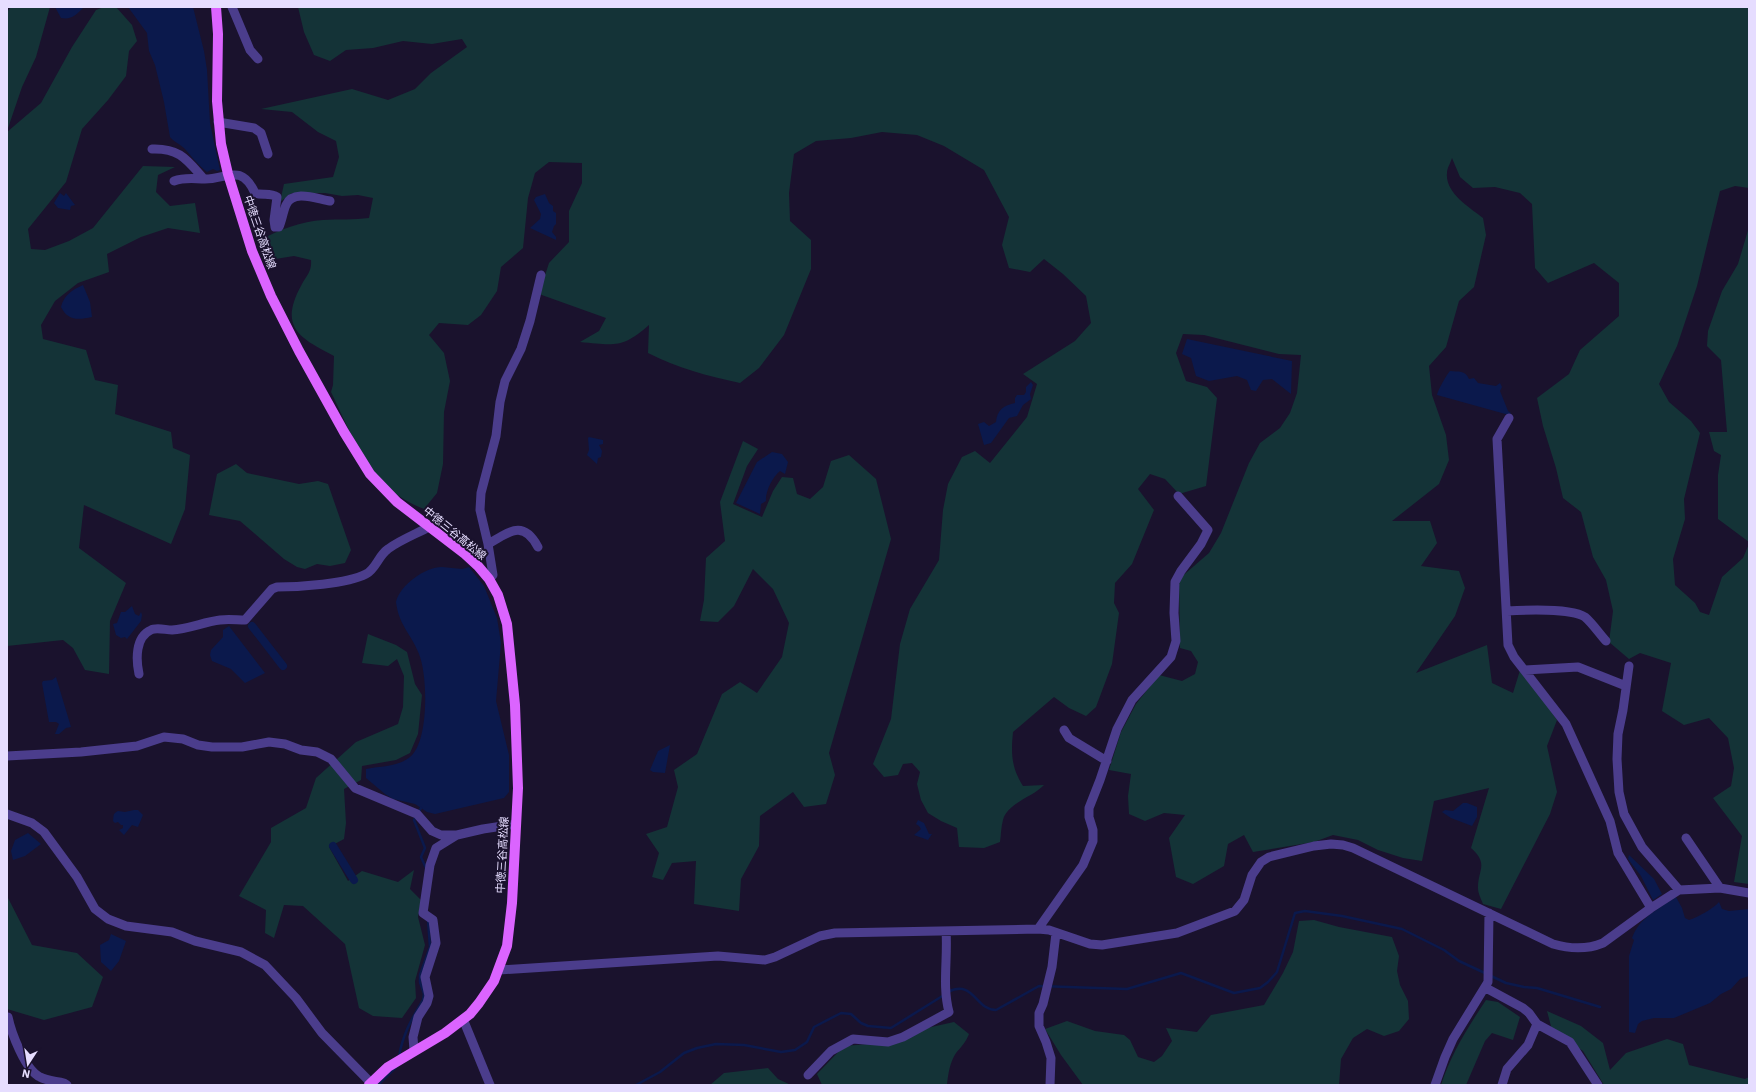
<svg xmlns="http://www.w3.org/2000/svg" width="1756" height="1092" viewBox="0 0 1756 1092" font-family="'IBM Plex Sans','Noto Sans JP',sans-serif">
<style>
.green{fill:#143337}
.water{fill:#0b194c}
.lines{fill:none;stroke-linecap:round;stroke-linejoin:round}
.stream{stroke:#0b194c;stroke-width:2.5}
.canal{stroke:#0b194c;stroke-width:8}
.minor{stroke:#4b3d8c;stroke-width:9}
.primary{stroke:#db64ff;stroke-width:10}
.labels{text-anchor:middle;stroke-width:4;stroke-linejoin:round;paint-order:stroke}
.street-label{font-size:11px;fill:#e6ddff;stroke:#1a122d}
</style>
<rect width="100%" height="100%" fill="#1a122d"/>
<path class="green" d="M11,7H50L36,57L22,87L7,131V12Z
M104,7H116L132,25L137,41L129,51L126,76L108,100L82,129L66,182L28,229L31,249L45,250L69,241L93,228L143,166L175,167L158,175L156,192L170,206L195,203L200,233L168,228L141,237L107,254L109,272L78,283L55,301L41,325L43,339L86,350L95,380L118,385L115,414L171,432L173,448L190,455L185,509L171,544L84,505L79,548L126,583L110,621L109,674L85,670L73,648L63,640L7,646V132L41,103L72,47L96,10Z
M298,7H1749V188L1735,186L1720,191L1697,286L1677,346L1659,384L1669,402L1691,421L1700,433L1684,499L1685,519L1673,559L1675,585L1695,603L1700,612L1709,615L1722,577L1743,558L1749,544V884L1734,882L1742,836L1713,798L1731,786L1734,768L1728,738L1709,718L1684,725L1662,711L1671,663L1640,653L1629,659L1609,642L1613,611L1606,580L1593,557L1581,512L1563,498L1556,468L1543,426L1537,398L1569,374L1580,350L1619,316V283L1594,263L1548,283L1535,268L1532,204L1520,193L1495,187L1473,188L1460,177L1452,158C1451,162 1447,168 1447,173C1445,193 1469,207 1483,218L1486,235L1474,287L1459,301L1446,347L1429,366L1432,395L1446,435L1449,460L1439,484L1392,521H1430L1437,543L1421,566L1459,571L1465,588L1455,616L1416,673L1487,645L1492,683L1513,693L1521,667L1557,720L1547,746L1557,792L1550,814L1501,909L1483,904C1481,899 1478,893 1478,888C1478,869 1489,864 1471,848L1489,788L1434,801L1422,861L1403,858L1378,850L1358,840L1333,835L1314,842L1253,852L1244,835L1228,844L1224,866L1193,884L1176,877L1169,838L1185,815L1164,813L1145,821L1129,814L1128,796L1131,774L1109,770L1121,732L1136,704L1159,675L1182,681L1195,674L1198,662L1191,651L1180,648L1179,579L1209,553L1221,533L1249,463L1260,443L1280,428L1290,413L1297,393L1301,355L1279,354L1204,335L1183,334L1176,353L1186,381L1207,387L1217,398L1206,486L1179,494L1165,479L1150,474L1138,489L1154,510L1132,564L1115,583L1114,603L1119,613L1112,664L1096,707L1086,716L1069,708L1054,697L1013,732C1011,753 1011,767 1023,786L1044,785C1033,797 1007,803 1003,820C1001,827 1001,835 1000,842L984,848L959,847L957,828L941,821L928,813L921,800L917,784L920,772L912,763L903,764L898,775L884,777L873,764L891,719L900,644L910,609L939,560L943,510L948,484L962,457L975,451L990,463L1027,417L1037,384L1023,374L1075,341L1091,323L1086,296L1063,274L1044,259L1030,272L1009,268L1002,245L1009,217L984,170L944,146L917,135L882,132L851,138L816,141L794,154L789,193L790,221L811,240V269L784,335L759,368L740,383C708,376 677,368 648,353L649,325C622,349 614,345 580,342L599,331L606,318L539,294L549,263L569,242V211L582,183V163L549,162L535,173L528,198L523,248L501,267L497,291L481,315L468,325L439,323L429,335L444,353L450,381L444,412L443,464L437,493L424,509C411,504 397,496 387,487C363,465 345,421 331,392L333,385L334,356C299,338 278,327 302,284C307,275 312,271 311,260L294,256L269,260L261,240C278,230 302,221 323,220C339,219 354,220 369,218L373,198L358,195L342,196L325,193H292L280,202L284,184L333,177L339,157L336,141L318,132L292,112L261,109L352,89L388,100L415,89L431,73L467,47L462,39L432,44L403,41L373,48L346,50L330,61L314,55L304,32Z
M1749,227V542L1718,519V475L1721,455L1714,451L1709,432H1727L1721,360L1707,346L1708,331L1722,291L1738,264Z
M743,441L758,449L747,466L733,504L762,517L773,491L782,477L793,478L797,494L810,499L823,487L831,461L849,455L876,479L891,539L829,753L835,775L826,804L804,807L793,792L760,816L759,846L741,879L739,911L694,904L696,861L672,863L663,880L652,877L659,853L646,834L667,827L678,787L674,770L697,754L722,694L740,682L757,693L782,657L789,623L773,589L753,569L734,606L718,622L700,621L704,600L706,558L725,541L720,502Z
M236,464L247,473L299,484L318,481L328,484L351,550L345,563L330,566L317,564L305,569L297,567L284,559L240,521L209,515L217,474Z
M368,634L396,645L407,652L415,684L422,695L418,734L410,753L396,760L362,766L361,780L344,789L346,823L344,839L329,847L348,881L362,871L398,882L414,870L410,889L421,900L418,917L425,945L415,981L416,998L402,1018L373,1016L359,1008L345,944L303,906L284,905L274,938L265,933L266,910L239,896L271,842V828L306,808L316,778L356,742L398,724L403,707L404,676L397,659L388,666L362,663Z
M7,896L32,945L77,953L103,977L92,1007L44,1020L7,1009Z
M1314,920L1339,927L1392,937L1399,956L1397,971L1400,985L1408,1001L1409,1019L1399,1031L1384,1036L1367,1029L1353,1038L1341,1059L1339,1085H1083L1061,1055L1045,1029L1067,1021L1095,1031L1124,1035L1130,1040L1138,1057L1154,1062L1162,1056L1172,1041L1166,1028L1197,1032L1211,1015L1264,1005L1283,973L1293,952L1299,921Z
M1486,1000L1498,1002L1520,1017L1513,1040L1492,1033L1485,1041L1466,1085H1441C1451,1054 1468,1027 1486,1000Z
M1547,1011L1581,1026L1603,1043L1610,1070L1626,1053L1667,1039L1683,1044L1689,1065L1745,1079L1749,1077V1085H1604L1583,1051L1552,1030Z
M954,1022L969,1034C966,1042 961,1047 956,1053C950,1062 948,1074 947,1085H822L817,1074L844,1046L881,1043L918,1030Z
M768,1068L778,1079L791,1085H710L724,1073Z"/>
<path class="water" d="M55,7H84C77,14 72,20 61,18Z
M128,7H193L204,51L207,70L210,123L220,170L217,171L213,169L207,172C198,165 192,157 185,149C180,144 174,142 170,137L164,102L155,65L149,51L147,33Z
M60,193L64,196L66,193L75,205L71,206L70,210L58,208L54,203Z
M545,194L549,203L553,206V211L556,213V224L554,226L552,232L556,237V240L530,228L540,219L541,214L534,200L536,197Z
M83,285L90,302L92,317C78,320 68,321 61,307C64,295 72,290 83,285Z
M1187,339L1292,361L1291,394L1272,379L1263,380L1256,391L1251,390L1247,380L1237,376L1209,381L1196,376L1191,358L1182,354Z
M1450,371C1459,372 1465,370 1469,379L1474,378L1478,383L1496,386L1500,383L1502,387L1500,391L1508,411L1511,413L1509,415L1437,395C1438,390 1447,374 1450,371Z
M1031,382L1033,385L1030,394L1031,399L1023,405L1017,416L1009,418L991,443L984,445L978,424L984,422L989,426L996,422C997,410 1004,405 1015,403V398L1017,395H1024L1026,392V387Z
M589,437L603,440V444L599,445L602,451L601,457L598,458L597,464L587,455L589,450L588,438Z
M772,452L782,454L788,462L785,474L780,471C773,476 765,492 766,501L761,504L760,514L736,503L757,462Z
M442,567L462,569L469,567L484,586L497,618L501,643L496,701L509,755V792L504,798L435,814L427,812L415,804L393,799L385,794L366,778V769C380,766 398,767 410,757C429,742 428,676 419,654C411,633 399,626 396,602C400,585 425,567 442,567Z
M132,606L135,614L139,616L141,612L142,615L141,621L127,639L125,637L121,638L116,635L113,624L117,623L121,612H125Z
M229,626L265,673L245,683L231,669L212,661L210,655L211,650L223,637V630Z
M56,677L71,727L66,728L59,734H55L59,724L56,722H49L42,683L43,681L52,680Z
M670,745L665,773L653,772L650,770L658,751Z
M1463,803H1467L1477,807V817L1472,826L1451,818L1442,812L1445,810L1453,811Z
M134,810H138L143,815L138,827L132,825L124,835L119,830L123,828V825H121L118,822L115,823L113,821C114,816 112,814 118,811L125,812Z
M918,820L924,823L929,834H932L928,840L914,835L921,829L919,826L916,824Z
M28,833L41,844L25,856L13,860L11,851L15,840Z
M1629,855L1654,879L1662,894L1653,900L1641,876L1628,859Z
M1676,897L1682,908L1685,918L1689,920C1698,917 1713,909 1719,902L1722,909L1729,911L1749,909V976L1740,979L1731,989L1721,994L1710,1003L1674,1018H1654L1642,1021L1638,1024L1635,1033L1629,1032V956L1634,940L1632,938C1639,918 1658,909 1676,897Z
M111,934L126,941L119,961L111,971L101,962L100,945L109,940Z"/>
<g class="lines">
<path class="stream" d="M421,808L414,820L425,848L421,857L426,868
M1491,976L1506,983L1524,987L1537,988L1600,1007
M948,992C974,979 975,1010 996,1010L1039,986L1127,989L1181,973L1234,993L1260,988L1268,982L1277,972L1295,913L1305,911L1342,916L1402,929L1444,950L1459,961L1487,974
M399,1057C402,1036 412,1018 423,1000L424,994L420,982V975L430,947L428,920
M380,1085L379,1084L397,1066
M636,1085L660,1072L684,1053L697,1048L716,1044L744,1045L781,1052L795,1050L807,1042L814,1027L841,1013L851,1014L861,1023L868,1026L891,1028L944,995"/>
<path class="canal" d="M252,626L283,666
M333,846L354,880"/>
<path class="minor" d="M232,7L250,50L258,59
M218,122L254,128L261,133L268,154
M152,149C180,148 187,160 204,179
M174,181C185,177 194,179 205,179C227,179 241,163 255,193C262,196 270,192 277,197L274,220L275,227H279C282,220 283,212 286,205C293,189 317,199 330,201
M1509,418L1497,439L1508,645L1514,657L1566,724L1610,821L1618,853L1651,908
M488,544C509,532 523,519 538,547
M489,579L493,575L488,544L480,510L481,493L496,436L500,402L505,381L521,349L530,321L541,275
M1507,611C1524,610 1571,608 1585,617C1592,623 1599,633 1606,641
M1629,666L1623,710L1618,734L1617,759L1619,792L1624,814L1642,847L1679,890
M1525,670L1578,667L1626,686
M139,674C136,660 135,637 151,630C156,627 166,630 172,630C188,629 204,622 220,620C228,619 237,620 245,620L272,589L277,587C299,587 347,584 366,574C376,569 378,556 388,549C400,540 416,534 429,527
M1064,730L1069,738L1107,761
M7,756L81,752L137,746L164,737L183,739L198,745L212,747H242L269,742L285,744L301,750L317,752L331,759L355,788L417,814L432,831L441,835H457L483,829L516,824
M7,814L32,823L44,832L77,877L95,909L108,919L126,926L172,932L195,941L241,952L265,965L296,998L322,1033L371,1083
M1686,838L1720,888
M1038,929L1083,865L1093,841V830L1089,817V808L1100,780L1117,729L1132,700L1171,657L1176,641L1174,613L1175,582L1181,571L1201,544L1208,530L1178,496
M499,970L718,956L765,960L775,957L820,936L835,933L1038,929L1049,930L1090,944L1102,945L1177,933L1235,911L1244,900L1252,875L1261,862L1269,857L1314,846L1331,844L1343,845L1353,848L1553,944C1570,949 1586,950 1603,943L1651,908L1679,890L1720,888L1749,893
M1486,988L1523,1008L1529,1013L1537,1024L1570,1042L1598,1085
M8,1017C11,1032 25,1070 40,1077C47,1081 56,1081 64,1083L67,1085
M463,1019L490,1085
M414,1050L413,1037L418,1017L427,1003L429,996L425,977L436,943L433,920L423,913L430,865L436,848L457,835
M808,1075L831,1051L853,1039L888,1042L903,1037L949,1012C942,986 948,958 946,931
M1050,1085L1051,1058L1046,1042L1039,1026V1013L1043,1004L1052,967L1056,933
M1435,1085L1445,1057L1453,1039L1488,982L1489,913
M1502,1085L1507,1069L1528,1045L1537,1024"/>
<path class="primary" d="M216,7L218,34L217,101L221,144L228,174L252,251L271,296L299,351L344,432L370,474L397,502L465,554L478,566L489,579L498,595L507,624L515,705L518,788L512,903L507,946L494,981L479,1003L470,1014L445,1033L388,1067L369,1085"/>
</g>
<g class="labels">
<g class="street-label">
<text transform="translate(260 232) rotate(71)" y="4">中徳三谷高松線</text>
<text transform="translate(455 533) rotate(39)" y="4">中徳三谷高松線</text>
<text transform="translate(502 855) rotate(-87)" y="4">中徳三谷高松線</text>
</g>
</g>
<rect width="1756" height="1092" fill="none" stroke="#e6ddff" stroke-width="16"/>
<g transform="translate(28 1064) rotate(192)" stroke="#1a122d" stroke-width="3" paint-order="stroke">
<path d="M0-3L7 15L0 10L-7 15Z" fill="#e6ddff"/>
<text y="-6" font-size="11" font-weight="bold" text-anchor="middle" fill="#e6ddff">N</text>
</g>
</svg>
